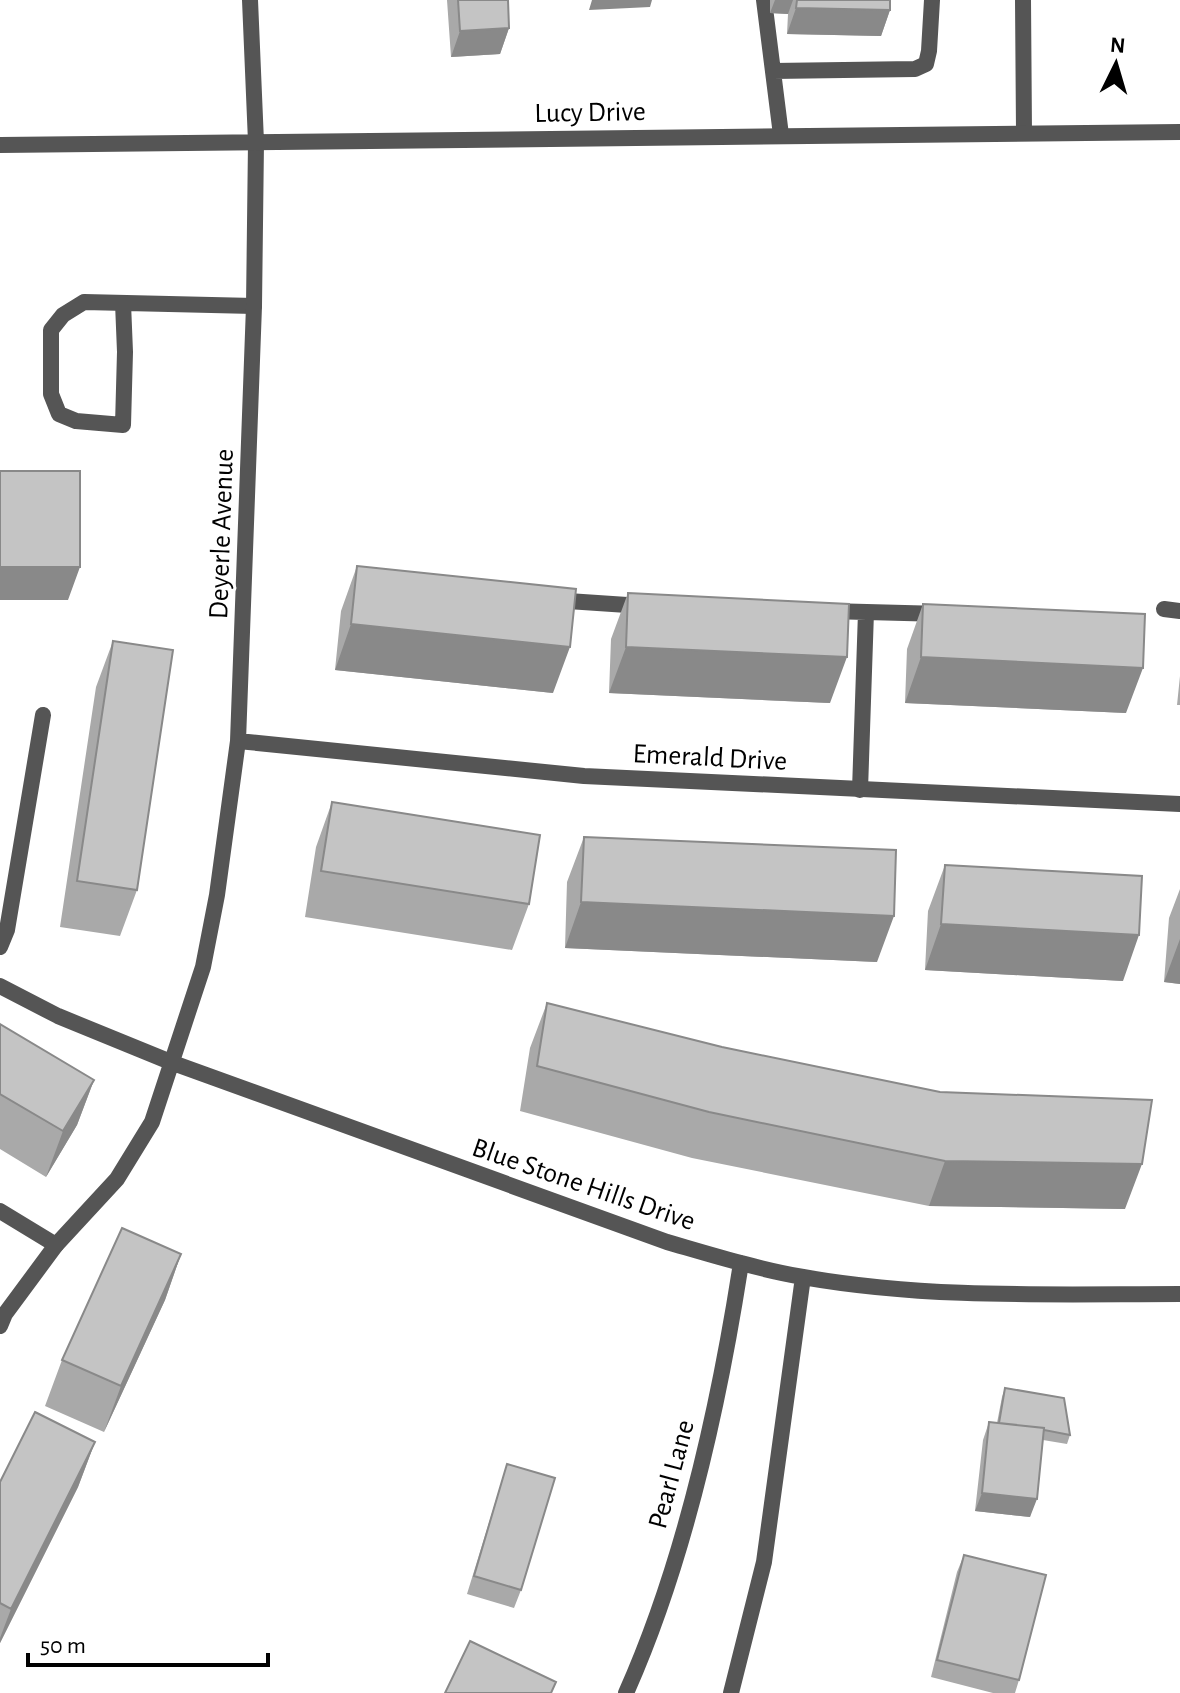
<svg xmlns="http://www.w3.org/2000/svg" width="1180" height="1693" viewBox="0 0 1180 1693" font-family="'Alegreya Sans',sans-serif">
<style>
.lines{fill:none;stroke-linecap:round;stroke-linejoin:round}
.service{stroke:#555;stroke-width:16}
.minor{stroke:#555;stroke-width:16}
.tertiary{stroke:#555;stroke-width:16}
.wall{fill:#a9a9a9}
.shaded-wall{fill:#898989}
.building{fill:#c4c4c4;stroke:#898989;stroke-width:2}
.labels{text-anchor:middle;stroke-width:6;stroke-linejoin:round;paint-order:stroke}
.street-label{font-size:28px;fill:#000;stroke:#fff}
</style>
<rect width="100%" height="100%" fill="#fff"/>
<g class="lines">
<path class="service" d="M764,0L781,135
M773,71L915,69L926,64L929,51L932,0
M123,303L125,352L123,425L76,421L59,414L51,394V330L63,315L84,302L254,306
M553,600L642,606
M1164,609L1180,611
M829,611L942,614
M860,790L866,612
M0,947L7,930L43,715
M0,1211L56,1245"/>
<path class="minor" d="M1023,0L1024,132
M238,741L584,776L1180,804
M0,986L58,1016L173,1063L667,1242C712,1255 757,1269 803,1277C928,1299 1054,1294 1180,1294
M0,1326L5,1314L56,1245L117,1179L152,1122L203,967L217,895L238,741L254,306L256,142
M626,1693C685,1561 719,1405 741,1263
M731,1693L764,1562L803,1277"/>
<path class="tertiary" d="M250,0L256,142
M0,145L1180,132"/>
</g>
<path class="wall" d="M447,0H508L509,28L500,54L451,57Z
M770,0H890V10L881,36L787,34L788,14L770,13Z
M357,566L553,693L335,670L341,611Z
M628,593L830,703L609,693L611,639Z
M923,604L1126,713L905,703L907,649Z
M113,641L137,890L120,936L60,927L96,687Z
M1180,676V705H1177Z
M332,802L529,904L512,950L305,917L316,847Z
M584,837L877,962L565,948L567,882Z
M945,865L1123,981L925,970L928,911Z
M1180,889V984L1164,982L1169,918Z
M547,1003L1125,1209L929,1206L692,1158L520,1111L530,1048Z
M0,1024L94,1080L77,1125L46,1177L0,1149Z
M181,1254L165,1300L104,1432L45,1406L62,1360Z
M1005,1388L1070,1435L1067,1444L1043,1440L1030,1517L975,1511L983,1440L989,1422L997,1423L1002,1397Z
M95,1442L78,1487L0,1643V1482Z
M507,1464L521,1590L514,1608L467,1594Z
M964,1555L1019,1680L1015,1693H993L931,1677L957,1572Z"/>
<path class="shaded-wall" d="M592,0H664H652L650,7L589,10Z
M775,0H793L788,14L770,13Z
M796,8L890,10L881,36L787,34Z
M509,28L500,54L451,57L460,31Z
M0,567H80L68,600H0Z
M351,624L570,647L553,693L335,670Z
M626,647L847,657L830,703L609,693Z
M921,657L1143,668L1126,713L905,703Z
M581,902L894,916L877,962L565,948Z
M941,924L1139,935L1123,981L925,970Z
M1180,939V984L1164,982Z
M94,1080L77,1125L46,1177L63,1131Z
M945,1161L1142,1164L1125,1209L929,1206Z
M181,1254L165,1300L104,1432L121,1386Z
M95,1442L78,1487L0,1643V1638L11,1609Z
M982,1493L1037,1499L1030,1517L975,1511Z"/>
<path class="building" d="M458,0H508L509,28L460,31Z
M797,0H890V10L796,8Z
M0,471H80V567H0Z
M357,566L576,589L570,647L351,624Z
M628,593L849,604L847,657L626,647Z
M923,604L1145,614L1143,668L921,657Z
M113,641L173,650L137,890L77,881Z
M332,802L540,835L529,904L321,871Z
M584,837L896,850L894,916L581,902Z
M945,865L1142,876L1139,935L941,924Z
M547,1003L722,1047L940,1092L1152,1100L1142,1164L945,1161L709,1112L537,1066Z
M0,1024L94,1080L63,1131L0,1094Z
M122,1228L181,1254L121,1386L62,1360Z
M1005,1388L1064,1398L1070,1435L1044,1430V1428L999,1423Z
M35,1412L95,1442L11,1609L0,1603V1482Z
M989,1422L1044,1428L1037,1499L982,1493Z
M507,1464L555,1478L521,1590L474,1576Z
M964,1555L1046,1575L1019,1680L937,1660Z
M470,1641L556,1682L551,1693H445Z"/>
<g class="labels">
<g class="street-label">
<text transform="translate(590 111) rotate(-1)" y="10">Lucy Drive</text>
<text transform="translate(220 534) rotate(-88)" y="10">Deyerle Avenue</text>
<text transform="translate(710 756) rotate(3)" y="10">Emerald Drive</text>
<text transform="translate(584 1183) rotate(19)" y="10">Blue Stone Hills Drive</text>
<text transform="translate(670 1474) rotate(-75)" y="10">Pearl Lane</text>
</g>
</g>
<g transform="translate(1116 64) rotate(5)" stroke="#ffffff" stroke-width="6" paint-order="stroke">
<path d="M0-6L14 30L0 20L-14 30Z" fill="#000000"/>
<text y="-12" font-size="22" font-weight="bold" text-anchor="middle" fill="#000000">N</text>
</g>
<path d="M28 1653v12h240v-12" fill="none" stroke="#000000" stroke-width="4"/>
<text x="40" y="1653" font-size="24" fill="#000000" stroke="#ffffff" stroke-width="6" paint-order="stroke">50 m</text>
</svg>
